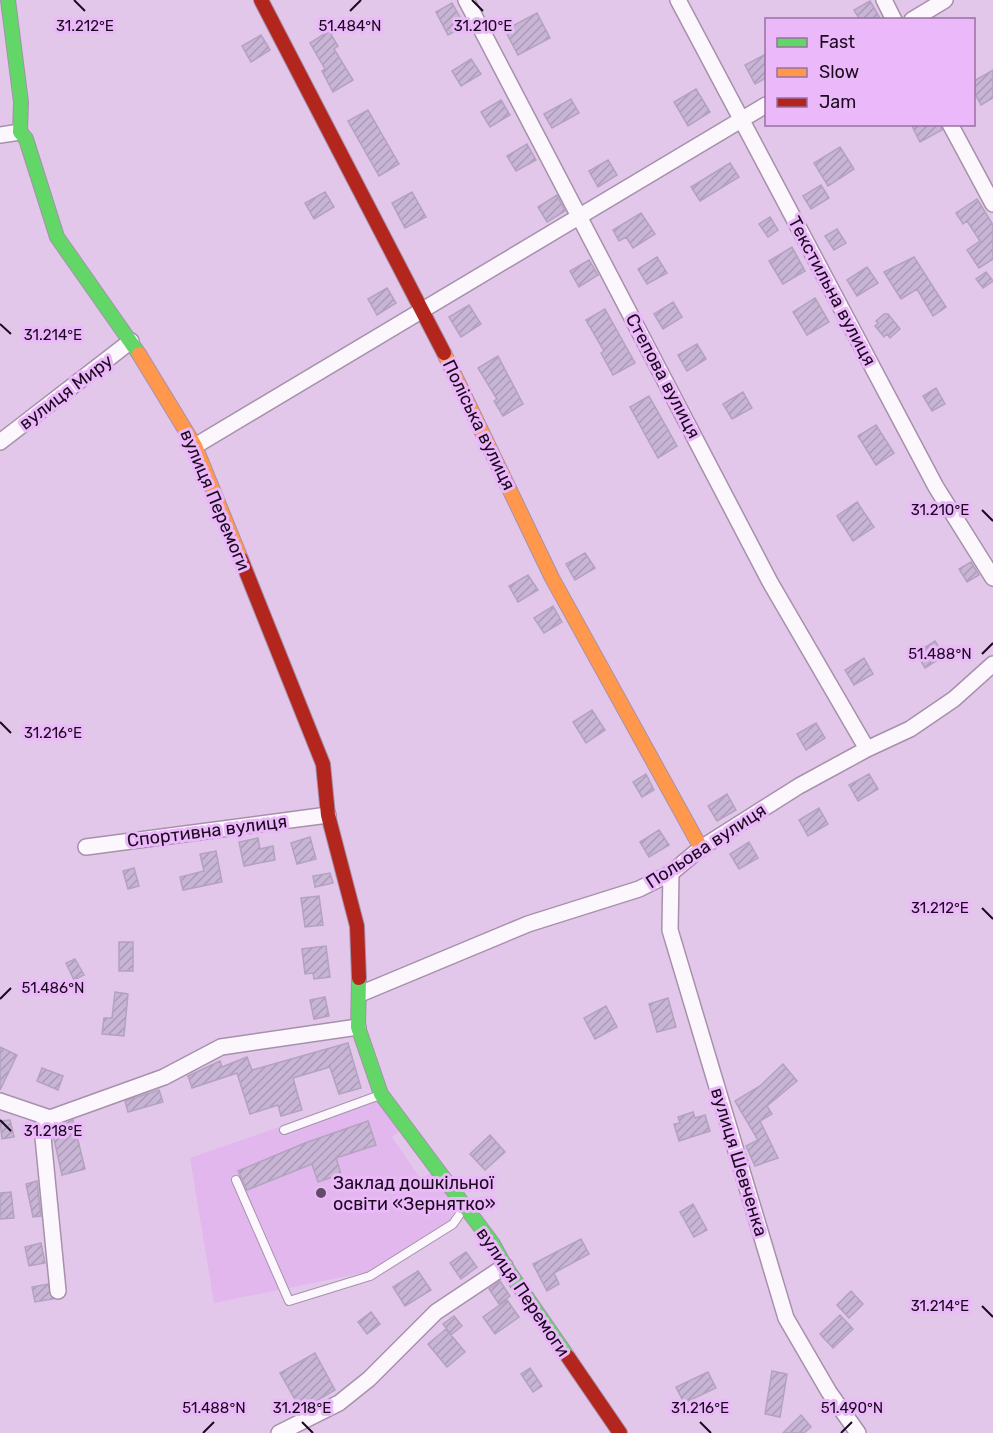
<svg xmlns="http://www.w3.org/2000/svg" width="993" height="1433" viewBox="0 0 993 1433" font-family="Rubik,sans-serif">
<style>
.built{fill:#e2b7ed}
.building{fill:url(#building-hatch);stroke:#b3a2bf;stroke-width:1.5}
.lines{fill:none;stroke-linecap:round;stroke-linejoin:round}
.lane-casing{stroke:#a691ac;stroke-width:10}
.street-casing{stroke:#a691ac;stroke-width:18}
.fast-casing{stroke:#a691ac;stroke-width:16}
.slow-casing{stroke:#a691ac;stroke-width:16}
.jam-casing{stroke:#a691ac;stroke-width:16}
.lane{stroke:#fbf7fc;stroke-width:8}
.street{stroke:#fbf7fc;stroke-width:15}
.fast{stroke:#63d668;stroke-width:14}
.slow{stroke:#ff974d;stroke-width:14}
.jam{stroke:#b3261e;stroke-width:14}
.ticks{fill:none;stroke:#1b0920;stroke-width:2}
.poi-dot{fill:#614c67;stroke:#ebb8f9;stroke-width:2}
.labels{text-anchor:middle;stroke-width:6;stroke-linejoin:round;paint-order:stroke}
.street-label{font-size:18px;fill:#1b0920;stroke:#ebb8f9}
.poi-label{font-size:18px;fill:#1b0920;stroke:#ebb8f9;text-anchor:start}
.ticks-label{font-size:15px;text-anchor:middle;fill:#1b0920;stroke:#ebb8f9;stroke-width:6;stroke-linejoin:round;paint-order:stroke}
</style>
<defs>
<pattern id="building-hatch" width="6" height="6" patternUnits="userSpaceOnUse" patternTransform="scale(1.5)"><rect width="6" height="6" fill="#c8b5d5"/><path d="M-1 1l2-2M0 6l6-6M5 7l2-2" fill="none" stroke="#ab9ab7"/></pattern>
</defs>
<rect width="100%" height="100%" fill="#e3c7ea"/>
<path class="built" d="M374,1094L401,1130L392,1137L420,1178L433,1173L456,1207L449,1221L367,1272L214,1303L190,1158Z"/>
<path class="building" d="M870,1L881,20H860L854,10Z
M452,3L465,26L448,35L436,12Z
M537,13L550,38L518,55L505,30Z
M329,31L338,46L334,49L353,80L333,92L322,71L325,69L310,43Z
M261,35L270,50L251,62L242,46Z
M766,54V78L755,84L745,65Z
M471,59L481,74L461,86L452,71Z
M993,70V98L981,105L974,92V81Z
M696,89L710,112L688,126L674,102Z
M571,99L579,113L552,128L544,114Z
M501,100L510,115L490,127L481,112Z
M368,110L399,164L379,176L348,121Z
M911,124H940L942,130L920,142Z
M527,144L536,160L516,171L507,156Z
M840,147L854,169L828,186L814,163Z
M608,160L617,175L598,187L589,171Z
M730,163L739,177L700,201L691,187Z
M821,185L829,198L811,209L803,196Z
M325,192L334,207L314,219L305,203Z
M412,192L426,217L405,228L392,203Z
M557,195L565,211L547,222L538,207Z
M977,199L993,225V259L979,268L967,250L980,241L967,221L963,224L956,213Z
M641,213L655,234L633,248L626,237L619,241L613,230Z
M770,217L778,230L768,237L759,224Z
M837,229L846,243L834,250L825,236Z
M792,247L805,271L783,284L769,261Z
M657,257L667,273L647,284L638,269Z
M914,257L946,307L933,316L917,289L901,299L884,272Z
M589,260L598,275L579,287L570,271Z
M867,267L878,283L857,296L847,280Z
M986,272L993,281L983,288L976,279Z
M387,288L396,303L377,315L368,299Z
M815,298L829,322L807,335L793,312Z
M673,302L682,317L663,329L654,314Z
M469,305L481,324L461,337L449,317Z
M605,309L635,363L613,375L601,353L604,351L586,320Z
M884,314H888L900,329L890,338L887,334L884,337L875,326L878,323L876,321Z
M697,344L706,359L687,371L678,355Z
M498,356L523,404L503,416L494,401L497,399L478,368Z
M936,388L945,404L932,411L923,396Z
M743,392L752,408L732,419L723,404Z
M649,396L677,446L658,458L630,407Z
M876,425L894,453L876,465L858,436Z
M857,502L874,527L853,541L837,516Z
M585,553L595,568L575,580L566,564Z
M971,562L979,575L967,582L959,569Z
M528,575L538,590L518,602L509,586Z
M553,606L562,622L544,633L534,618Z
M935,641L944,656L925,668L916,653Z
M864,658L873,674L854,685L845,670Z
M592,710L605,730L586,743L573,722Z
M816,723L825,738L806,750L797,734Z
M646,774L654,790L642,797L633,782Z
M869,774L878,789L858,801L849,785Z
M727,794L736,810L717,821L708,806Z
M819,808L828,824L808,836L799,820Z
M659,830L669,845L649,857L640,842Z
M310,837L316,859L297,864L291,843Z
M258,838L260,849L273,846L275,860L244,866L239,842Z
M749,842L758,858L739,869L730,854Z
M216,851L222,882L183,890L180,877L204,871L200,854Z
M134,868L139,886L128,889L123,871Z
M330,873L333,883L315,887L313,876Z
M319,896L323,925L305,927L301,898Z
M119,942H133V971H119Z
M326,946L330,977L314,979L313,973L305,974L302,949Z
M75,959L84,975L74,980L66,963Z
M115,992L128,994L124,1036L102,1034L104,1018H112Z
M325,997L329,1016L314,1019L310,1000Z
M668,998L676,1027L657,1032L649,1004Z
M606,1006L617,1027L595,1039L584,1018Z
M348,1043L361,1088L339,1094L330,1067L293,1078L302,1110L281,1116L278,1105L250,1114L237,1073L192,1088L188,1076L220,1061L222,1067L247,1057L252,1070Z
M0,1047L17,1055L0,1090Z
M783,1064L797,1081L767,1106L772,1114L760,1121L778,1158L755,1166L746,1146L758,1140L735,1101L760,1086Z
M42,1068L63,1076L58,1090L37,1081Z
M159,1090L163,1102L128,1112L125,1101Z
M693,1112L695,1118L705,1115L710,1131L679,1141L674,1124L680,1123L678,1117Z
M10,1120L14,1137L2,1139L0,1121Z
M73,1120L85,1169L62,1175L52,1130Z
M368,1121L376,1145L336,1158L341,1174L318,1182L312,1164L247,1190L238,1171L305,1143Z
M490,1135L505,1152L485,1170L470,1154Z
M37,1181L41,1216L33,1217L26,1184Z
M11,1192L14,1218L0,1219V1193Z
M693,1204L707,1230L694,1237L680,1212Z
M581,1239L589,1254L554,1273L559,1284L547,1291L533,1264Z
M41,1243L45,1263L29,1266L25,1247Z
M466,1252L477,1267L461,1279L450,1263Z
M418,1271L431,1290L405,1306L393,1287Z
M500,1281L510,1296L499,1304L489,1289Z
M48,1284L53,1299L35,1302L32,1287Z
M851,1291L863,1304L849,1318L837,1305Z
M507,1300L519,1317L495,1334L483,1317Z
M371,1312L380,1324L367,1334L358,1322Z
M840,1315L853,1329L833,1348L820,1334Z
M454,1316L462,1326L451,1335L443,1324Z
M446,1329L465,1352L447,1367L428,1344Z
M315,1353L335,1390L301,1410L280,1373Z
M530,1368L542,1386L533,1392L521,1374Z
M772,1371L787,1374L780,1417L765,1414Z
M708,1372L716,1388L684,1403L676,1387Z
M801,1415L811,1427L804,1433H783Z"/>
<g class="lines">
<g class="lane-casing">
<path id="lane" d="M284,1130L380,1095
M236,1180L289,1301L370,1276L453,1224L464,1208"/>
</g>
<g class="street-casing">
<path id="street" d="M466,0L770,582L867,749
M678,0L936,487L993,578
M884,0L894,20
M912,20L945,0
M950,124L993,204
M0,135L20,132
M0,442L131,341
M195,446L766,105
M86,847L328,815
M671,873L670,930L786,1318L829,1392L858,1433
M360,994L528,924L639,889L671,873L701,848L799,786L867,749L910,729L954,699L993,664
M0,1101L50,1118L42,1127L58,1291
M50,1118L164,1077L221,1047L358,1027
M279,1433L339,1403L369,1379L436,1312L505,1266"/>
</g>
<g class="fast-casing">
<path id="fast" d="M8,0L21,102L20,132L26,139L57,237L139,354
M359,978L358,1027L381,1094L493,1244L505,1266L568,1357"/>
</g>
<g class="slow-casing">
<path id="slow" d="M444,353L552,578L701,848
M139,354L195,446L241,559"/>
</g>
<g class="jam-casing">
<path id="jam" d="M261,0L444,353
M241,559L323,764L328,815L357,926L359,978
M568,1357L620,1433"/>
</g>
<use href="#lane" class="lane"/>
<use href="#street" class="street"/>
<use href="#fast" class="fast"/>
<use href="#slow" class="slow"/>
<use href="#jam" class="jam"/>
</g>
<path class="ticks" d="M74,0L85,11M472,0L483,11M350,11L361,0M0,324L11,334M982,510L993,521M982,654L993,643M0,722L11,733M982,908L993,919M0,999L11,988M0,1120L11,1131M982,1306L993,1317M302,1422L313,1433M700,1422L711,1433M203,1433L214,1422M841,1433L852,1422"/>
<circle class="poi-dot" cx="321" cy="1193" r="6"/>
<g class="labels">
<g class="street-label">
<text transform="translate(832 291) rotate(62)" y="6">Текстильна вулиця</text>
<text transform="translate(663 376) rotate(62)" y="6">Степова вулиця</text>
<text transform="translate(66 392) rotate(-37)" y="6">вулиця Миру</text>
<text transform="translate(479 425) rotate(64)" y="6">Поліська вулиця</text>
<text transform="translate(215 500) rotate(67)" y="6">вулиця Перемоги</text>
<text transform="translate(207 831) rotate(-7)" y="6">Спортивна вулиця</text>
<text transform="translate(706 846) rotate(-33)" y="6">Польова вулиця</text>
<text transform="translate(739 1162) rotate(73)" y="6">вулиця Шевченка</text>
<text transform="translate(523 1292) rotate(56)" y="6">вулиця Перемоги</text>
</g>
<g class="poi-label">
<text x="333" y="1189">Заклад дошкільної<tspan x="333" dy="21">освіти «Зернятко»</tspan></text>
</g>
</g>
<g class="ticks-label">
<text x="85" y="31">31.212°E</text>
<text x="350" y="31">51.484°N</text>
<text x="483" y="31">31.210°E</text>
<text x="53" y="340">31.214°E</text>
<text x="940" y="515">31.210°E</text>
<text x="940" y="659">51.488°N</text>
<text x="53" y="738">31.216°E</text>
<text x="940" y="913">31.212°E</text>
<text x="53" y="993">51.486°N</text>
<text x="53" y="1136">31.218°E</text>
<text x="940" y="1311">31.214°E</text>
<text x="214" y="1413">51.488°N</text>
<text x="302" y="1413">31.218°E</text>
<text x="700" y="1413">31.216°E</text>
<text x="852" y="1413">51.490°N</text>
</g>
<rect x="765" y="18" width="210" height="108" fill="#ebb8f9" stroke="#9872a2" stroke-width="1.5"/>
<rect x="777" y="38" width="30" height="9" fill="#63d668" stroke="#9872a2" stroke-width="1.5"/>
<text x="819" y="48" font-size="18" fill="#1b0920">Fast</text>
<rect x="777" y="68" width="30" height="9" fill="#ff974d" stroke="#9872a2" stroke-width="1.5"/>
<text x="819" y="78" font-size="18" fill="#1b0920">Slow</text>
<rect x="777" y="98" width="30" height="9" fill="#b3261e" stroke="#9872a2" stroke-width="1.5"/>
<text x="819" y="108" font-size="18" fill="#1b0920">Jam</text>
</svg>
